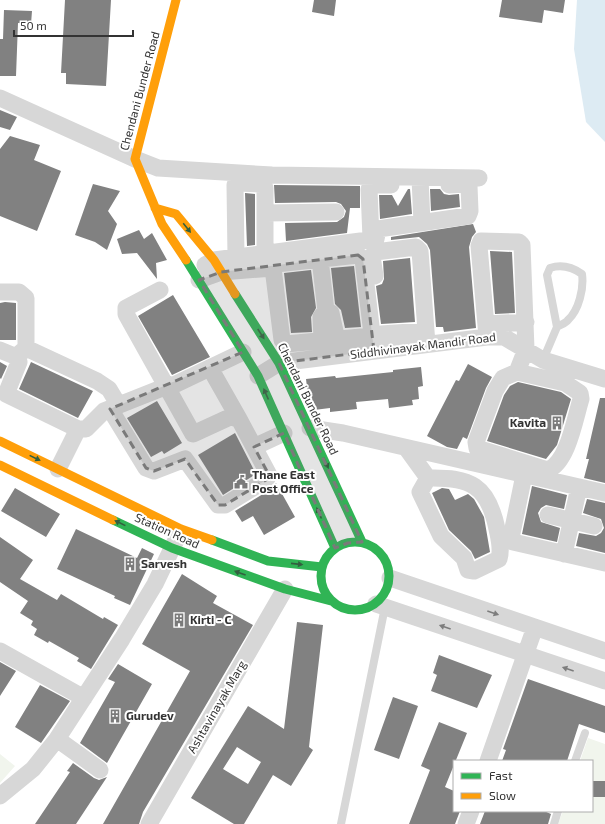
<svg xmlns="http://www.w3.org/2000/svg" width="605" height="824" viewBox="0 0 605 824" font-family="'Exo 2',sans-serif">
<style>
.green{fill:#f1f5ed}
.water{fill:#ddebf3}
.building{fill:#818181;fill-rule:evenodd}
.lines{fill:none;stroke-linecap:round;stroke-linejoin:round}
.lane{stroke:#d7d7d7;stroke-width:8}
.street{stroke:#d7d7d7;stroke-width:17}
.fast{stroke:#30b455;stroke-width:9}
.slow{stroke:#ff9f0a;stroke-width:9}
.oneway{fill:#32603f}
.oneway2{fill:#7d7d7d}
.marked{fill:#7a7a7a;fill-opacity:0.2;stroke:#7a7a7a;stroke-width:3;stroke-dasharray:8 5;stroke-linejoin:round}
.labels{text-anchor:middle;stroke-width:4;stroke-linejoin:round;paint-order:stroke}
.street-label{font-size:12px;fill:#333;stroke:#fff}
.poi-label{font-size:12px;font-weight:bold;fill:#333;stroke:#fff;text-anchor:start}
</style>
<rect width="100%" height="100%" fill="#fff"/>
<path class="green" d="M588,738L605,744V824H558L563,811H592V761H580Z
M0,754L15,766L0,783Z"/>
<path class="water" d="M577,0H605V142L586,122L574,49Z"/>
<path class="building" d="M65,0H111L106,86L66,84V73H61Z
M314,0H336L334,16L312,12Z
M502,0H565L563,13L544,10L542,23L499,17Z
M4,10L32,11L31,24L18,23L16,76H0V39H3Z
M0,110L17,117L10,130L0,127Z
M10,136L40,145L34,160L61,171L37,231L0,216V149Z
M93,184L120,191L108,211L117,224L107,250L95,242L75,235Z
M274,185L360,186V208H350L347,233L286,241L285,223L337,222L344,217L346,211L341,204L336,202L275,203Z
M408,189H410L412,214L380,219L379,195H392L398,206Z
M430,189H440L444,194L449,195L459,194L460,207L431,211Z
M245,193L255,194V245L247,246Z
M473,224L476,232L472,237L469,247L476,328L444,332L443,327H436L430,250L427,244L419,237L391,240V237Z
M139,230L144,239L152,233L167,260L156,263L157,279L137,253L122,254L117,239Z
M490,251L512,252L515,313L495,314Z
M410,258L415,322L381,324L376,286L382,284L384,279L383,261Z
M354,266L361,327L345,328L341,310L335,304L331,268Z
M311,270L316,308L311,317L312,332L291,333L284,273Z
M173,295L210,357L172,375L138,316Z
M5,302L16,303V340H0V303Z
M0,362L7,366L1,379L0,378Z
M31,362L93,391L78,418L19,389Z
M468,364L492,377L486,388L467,439L463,437L457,449L447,447L427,436L456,380L459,381Z
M421,367L423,386L418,387L419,399L412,400L413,405L389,408L388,399L356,402L357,409L330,412V408L314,410L308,396L306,379L335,376L336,378L393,372V370Z
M518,382L561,392L571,399L557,445L546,459L487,441L504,395L510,386Z
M600,398H605V483L584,478L589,459H586Z
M157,401L182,443L164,454L162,451L151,457L127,418Z
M235,433L256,474L223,495L198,455Z
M276,483L295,517L264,535L253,516L242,522L235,511L271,489Z
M532,486L567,495L564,509L546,505L541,508L538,513L541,522L560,528L557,542L522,534Z
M15,488L60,514L46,537L1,511Z
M442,488L449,489L455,500L468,494L474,499L484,517L490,552L475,559L471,551L449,530L432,493Z
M587,499L605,503V553L576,546L579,533L596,536L601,533L604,528L601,519L583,513Z
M76,529L137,558L142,548L154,554L130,605L114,598L115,596L57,569Z
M0,537L33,560L20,579L57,600L61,594L103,619L104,617L118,625L91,669L77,661L79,658L49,641L48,643L34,635L37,629L31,625L33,621L20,613L28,601L0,582Z
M182,574L217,596L213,603L253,625L143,812L139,824H103L190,671L142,644Z
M297,622L323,625L309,747L313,750L291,786L273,775L244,824H234L191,798L248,706L284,729ZM237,747L261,762L248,784L223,769Z
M439,655L492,675L477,708L431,691L437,675L433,673Z
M0,662L16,671L0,696Z
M118,664L152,684L107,763L80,743L115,682L108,679Z
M528,679L605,706V733L579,724L567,761H502L506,750L503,749Z
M40,685L70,701L41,743L15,727Z
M393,697L418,706L399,759L374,750Z
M439,722L467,733L445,787L454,791V811H460L455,824H409L430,770L421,766Z
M73,763L94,778L99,780L107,777L76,824H35L70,772L67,771Z
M592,781H605V797H592Z
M485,811H544L551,814L548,824H480Z"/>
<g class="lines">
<path class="lane" d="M543,360L557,327L547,275L550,268C562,264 572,267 582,274C584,288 579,310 568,320C566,323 560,325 557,327
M575,761L585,733
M341,824L385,607
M554,824L558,811"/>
<path class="street" d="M0,98L135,159L158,168L272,175L479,178
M420,178L422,223
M266,213L336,212
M371,239L369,189L372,185H391
M236,257L235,185L238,183L261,184L265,188V253
M320,259L326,311L331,313L337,340
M205,265L214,260L376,239L378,229L468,216L470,211L469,186L465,184L449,185
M375,276L372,256L375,252L416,247L420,251L427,344
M199,280L221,272L273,268
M0,292H19L26,298V348L18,355
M486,324L526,322
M381,334L426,331
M372,336L286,344L282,340L273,268L276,264L358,255L363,259L374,351
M487,337L479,246L481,241L519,242L522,245L526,349L517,372L503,378L495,391L476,442L477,448L548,470C568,462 575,418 581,399L580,393L565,383L517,372
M322,340L321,317L326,311
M26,348L97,381L109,389L118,404
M0,350L17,357
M17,357L19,362L6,394L78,429H86L104,411L167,386L176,384L243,352
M210,368L239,419
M258,376L279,363L487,337H504L543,360L605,379
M110,409L146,468L154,471L185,459L218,505H225L266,480L269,475L239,419L230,417L193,434L126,314V308L160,290
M310,428L343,433L605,493
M254,447L284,433
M407,449L428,478C470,477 488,485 497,529C499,539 502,549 499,559L474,571L468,570L464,558L441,536L420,492L428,478
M58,469L78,429
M524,475L511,538L513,542L605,563
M548,515L594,526
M564,554L579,487
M390,578L605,651
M376,604L605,681
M0,651L84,698
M57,739L100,770
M488,761L535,627
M0,796L33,769L57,739L122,639L155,584L177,538
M149,824L285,589
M466,824L471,811"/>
<path class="fast" d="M186,260L258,376L335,548
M235,294L279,363L362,542
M113,520L172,548L285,589L331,601
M212,540L268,561L322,567
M321 576a34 34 0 1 1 68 0a34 34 0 1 1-68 0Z"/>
<path class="slow" d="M176,0L135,159L162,224L186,260
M155,208L176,214L214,260L235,294
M0,441L181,529L212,540
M0,465L113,520"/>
</g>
<defs><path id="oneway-solid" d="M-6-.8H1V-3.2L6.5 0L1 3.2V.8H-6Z"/></defs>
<g class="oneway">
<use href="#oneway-solid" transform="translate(187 228) rotate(51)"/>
<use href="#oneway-solid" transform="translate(261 334) rotate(57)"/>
<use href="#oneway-solid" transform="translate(266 394) rotate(-114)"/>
<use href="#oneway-solid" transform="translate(35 458) rotate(26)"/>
<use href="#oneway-solid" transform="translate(326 463) rotate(65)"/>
<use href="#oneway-solid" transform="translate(319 513) rotate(-114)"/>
<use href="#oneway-solid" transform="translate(120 523) rotate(-154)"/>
<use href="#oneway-solid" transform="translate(297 564) rotate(6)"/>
<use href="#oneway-solid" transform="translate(240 573) rotate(-160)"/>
</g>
<g class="oneway2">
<use href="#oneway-solid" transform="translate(493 613) rotate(19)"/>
<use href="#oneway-solid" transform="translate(445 627) rotate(-161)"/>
<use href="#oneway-solid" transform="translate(568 669) rotate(-161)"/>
</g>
<path class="marked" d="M358,255L363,259L374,351L279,363L362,542L348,543L335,548L284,433L254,447L269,475L266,480L225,505H218L185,459L154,471L146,468L110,409L243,352L199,280L221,272Z"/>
<defs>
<g id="building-bare" transform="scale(1.08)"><path d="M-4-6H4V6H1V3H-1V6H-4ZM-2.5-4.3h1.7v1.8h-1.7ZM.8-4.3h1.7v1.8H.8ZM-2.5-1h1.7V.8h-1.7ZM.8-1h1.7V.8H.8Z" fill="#7a7a7a" stroke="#fff" stroke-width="2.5" paint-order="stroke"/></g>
<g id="civic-bare" transform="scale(1.08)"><path d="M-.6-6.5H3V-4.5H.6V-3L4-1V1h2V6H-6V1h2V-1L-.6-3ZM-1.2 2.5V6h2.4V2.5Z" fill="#7a7a7a" stroke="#fff" stroke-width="2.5" paint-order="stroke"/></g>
</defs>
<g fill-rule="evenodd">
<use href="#building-bare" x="557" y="423"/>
<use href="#civic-bare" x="241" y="482"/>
<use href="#building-bare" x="130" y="564"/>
<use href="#building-bare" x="179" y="620"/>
<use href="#building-bare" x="115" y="716"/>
</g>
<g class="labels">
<g class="street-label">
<text transform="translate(140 91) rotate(-75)" y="4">Chendani Bunder Road</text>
<text transform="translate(423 346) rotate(-7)" y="4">Siddhivinayak Mandir Road</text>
<text transform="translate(308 399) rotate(64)" y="4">Chendani Bunder Road</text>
<text transform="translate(167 531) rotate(24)" y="4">Station Road</text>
<text transform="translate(217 707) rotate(-60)" y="4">Ashtavinayak Marg</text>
</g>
<g class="poi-label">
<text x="546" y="427" text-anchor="end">Kavita</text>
<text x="252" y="479">Thane East<tspan x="252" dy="14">Post Office</tspan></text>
<text x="141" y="568">Sarvesh</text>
<text x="190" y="624">Kirti - C</text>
<text x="126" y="720">Gurudev</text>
</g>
</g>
<rect x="453" y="760" width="140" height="52" fill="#ffffff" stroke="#adadad"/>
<rect x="461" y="773" width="20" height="6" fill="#30b455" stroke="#adadad"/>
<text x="489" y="780" font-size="12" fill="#333333">Fast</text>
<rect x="461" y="793" width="20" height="6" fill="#ff9f0a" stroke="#adadad"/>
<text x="489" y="800" font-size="12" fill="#333333">Slow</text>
<path d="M14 30v6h119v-6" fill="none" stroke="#333333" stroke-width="2"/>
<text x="20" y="30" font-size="12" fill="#333333" stroke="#ffffff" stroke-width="3" paint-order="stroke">50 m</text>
</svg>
